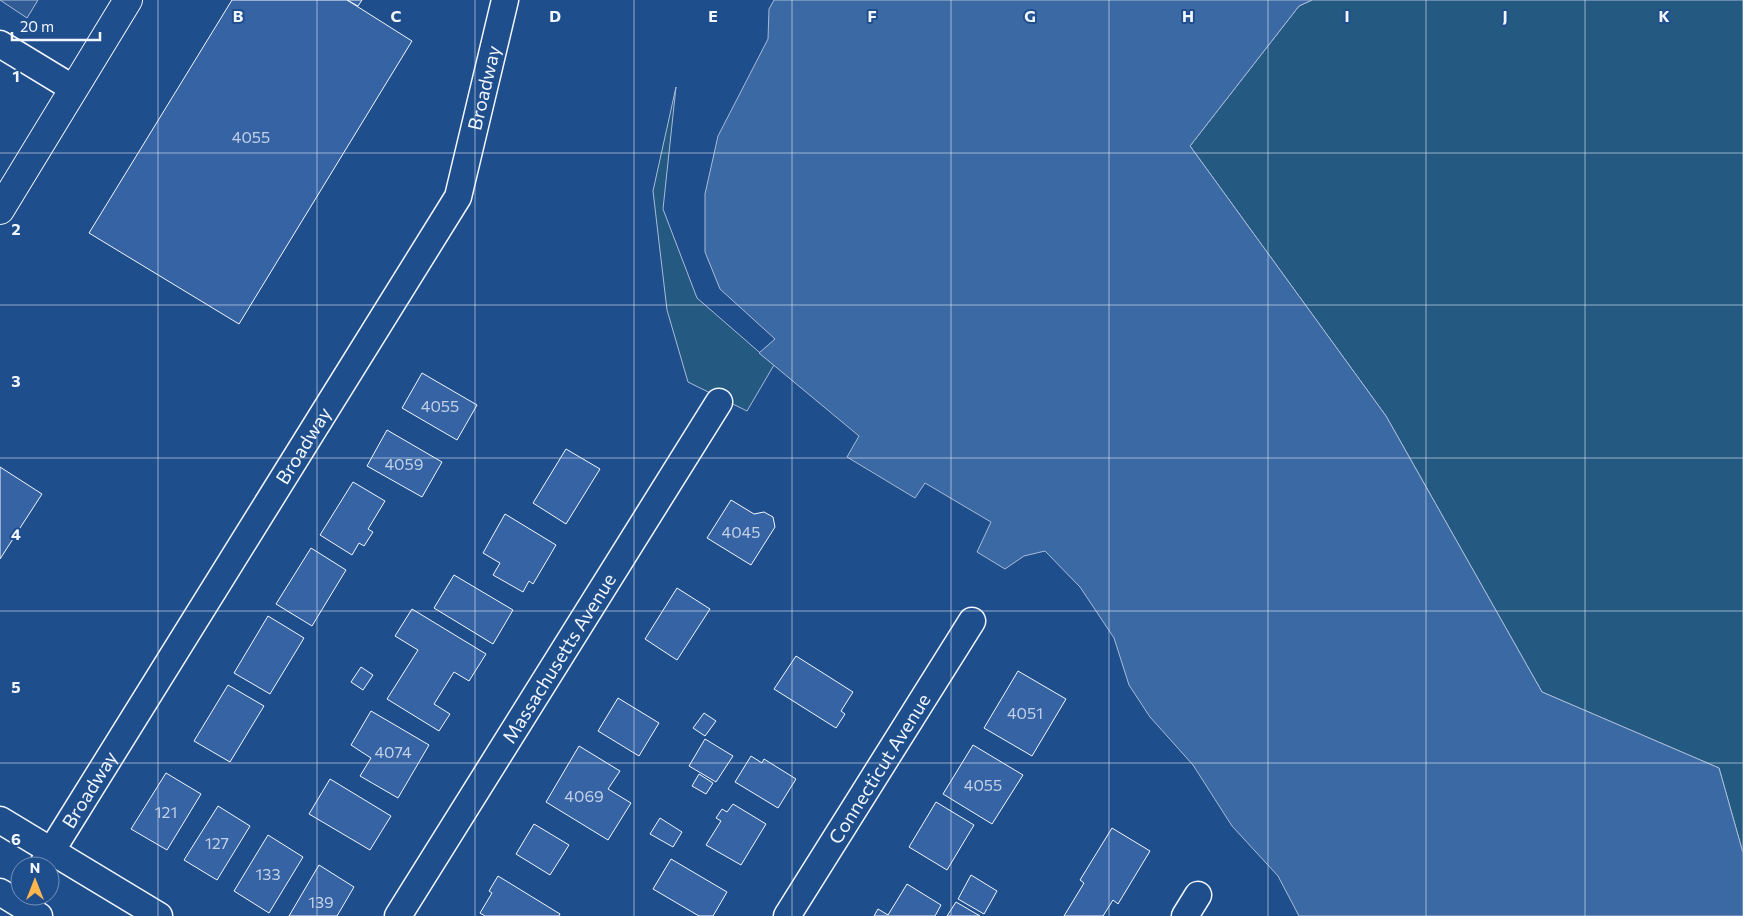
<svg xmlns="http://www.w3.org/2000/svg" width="1743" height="916" viewBox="0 0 1743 916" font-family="Commissioner,sans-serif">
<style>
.green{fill:#245a82;stroke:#a8bbd7}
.parking{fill:#305b95;stroke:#a8bbd7}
.water{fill:#3b69a3;stroke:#a8bbd7}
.building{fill:#3563a3;stroke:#f2f6ff}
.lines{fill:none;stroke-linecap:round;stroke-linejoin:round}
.minor-casing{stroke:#f2f6ff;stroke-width:29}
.primary-casing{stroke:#f2f6ff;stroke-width:30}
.minor{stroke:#1f4e8c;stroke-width:26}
.primary{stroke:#1f4e8c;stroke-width:28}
.grid{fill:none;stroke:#f2f6ff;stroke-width:1;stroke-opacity:0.55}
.labels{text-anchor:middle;stroke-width:4;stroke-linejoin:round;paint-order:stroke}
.number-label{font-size:16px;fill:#c3d1e8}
.street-label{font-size:19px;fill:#f2f6ff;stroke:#1f4e8c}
.grid-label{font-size:16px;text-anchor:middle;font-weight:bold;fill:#f2f6ff;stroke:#1f4e8c;stroke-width:4;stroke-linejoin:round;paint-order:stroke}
</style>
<rect width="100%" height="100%" fill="#1f4e8c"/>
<path class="green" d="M1312,0H1743V853L1719,768L1542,692L1386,416L1190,146L1299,6Z
M676,87L663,209L697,298L774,365L747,411L688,382L667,310L653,191Z"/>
<path class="parking" d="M0,0H38L27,18Z"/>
<path class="water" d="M774,0H1312L1299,6L1190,146L1386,416L1542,692L1719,768L1743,853V916H1299L1278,876L1232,826L1193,765L1150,717L1129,685L1114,638L1080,587L1045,551L1024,556L1005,569L977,552L991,522L925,483L915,498L847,457L859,436L759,353L775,339L720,289L705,252V194L718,136L768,39L769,9Z"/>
<path class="building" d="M232,0H347L412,41L239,324L89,233Z
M347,0H362L358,6Z
M422,373L477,405L457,440L402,408Z
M387,430L442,462L422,497L367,466Z
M566,449L600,469L566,524L533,503Z
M0,467L42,494L0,559Z
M353,482L385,501L368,529L373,532L364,546L359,543L352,555L320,535Z
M731,500L754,514L764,512L773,517L775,527L751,565L707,538Z
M505,514L556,545L533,584L529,581L523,592L493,575L500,563L483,553Z
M311,548L346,570L312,626L276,604Z
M454,575L513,610L493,644L434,608Z
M677,588L710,609L677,660L645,639Z
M412,609L486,654L469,681L454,672L434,704L450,714L439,731L387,699L418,650L395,636Z
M268,616L304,638L270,694L234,673Z
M796,656L853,692L841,711L845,714L836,728L774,689Z
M361,667L373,675L363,690L351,682Z
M1018,671L1066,699L1032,756L984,728Z
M228,685L264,706L230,762L194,741Z
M618,698L659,723L639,756L598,731Z
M371,711L429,745L398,798L360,776L371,758L351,745Z
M704,713L716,721L705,736L693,728Z
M705,739L733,756L716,782L689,766Z
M973,745L1023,775L992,824L943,794Z
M579,746L620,771L608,789L631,803L608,840L546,802Z
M751,756L762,763L764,759L796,779L778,808L735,782Z
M166,773L201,794L167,850L131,829Z
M699,774L713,783L706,794L692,786Z
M330,779L391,816L370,850L309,814Z
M936,802L974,825L947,870L909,847Z
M733,804L766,824L741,865L706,845L721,821L716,818L722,809L727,812Z
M218,806L250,826L217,880L184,860Z
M660,818L682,832L673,847L650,834Z
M534,824L569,845L550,875L516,854Z
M1112,828L1150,851L1118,904L1113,900L1103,916H1064L1084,883L1080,880Z
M268,835L303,857L269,913L234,891Z
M671,859L727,892L713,916H699L653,889Z
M319,865L354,887L337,916H289Z
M971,875L997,891L984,914L958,899Z
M498,876L560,914L559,916H485L480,913L492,893L489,891Z
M907,884L941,905L935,916H874L878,909L888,915Z
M956,902L980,916H947Z"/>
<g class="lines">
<g class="minor-casing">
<g id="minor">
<path d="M0,44L74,89"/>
<path d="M0,820L159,916"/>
<path id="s1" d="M42,866L458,197L505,0"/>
<path d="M0,892L39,916"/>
<path id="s2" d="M398,916L719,402"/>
<path id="s3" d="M787,916L972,621"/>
<path d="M1185,916L1198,895"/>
</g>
</g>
<g class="primary-casing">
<path id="primary" d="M0,210L128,0"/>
</g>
<use href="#minor" class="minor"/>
<use href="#primary" class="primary"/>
</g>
<path class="grid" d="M158,0V916M317,0V916M475,0V916M634,0V916M792,0V916M951,0V916M1109,0V916M1268,0V916M1426,0V916M1585,0V916M0,153H1743M0,305H1743M0,458H1743M0,611H1743M0,763H1743"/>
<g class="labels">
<g class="number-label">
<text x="251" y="143">4055</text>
<text x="440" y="412">4055</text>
<text x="404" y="470">4059</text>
<text x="741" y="538">4045</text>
<text x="1025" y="719">4051</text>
<text x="393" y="758">4074</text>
<text x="983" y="791">4055</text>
<text x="584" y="802">4069</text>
<text x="166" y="818">121</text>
<text x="217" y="849">127</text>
<text x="268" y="880">133</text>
<text x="321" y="908">139</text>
</g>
<g class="street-label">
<text dy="7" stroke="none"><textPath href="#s1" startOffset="900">Broadway</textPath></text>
<text dy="7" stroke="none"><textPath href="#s1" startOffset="495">Broadway</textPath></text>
<text dy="7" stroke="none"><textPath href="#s2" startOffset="304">Massachusetts Avenue</textPath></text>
<text dy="7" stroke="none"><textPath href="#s3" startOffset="174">Connecticut Avenue</textPath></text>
<text dy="7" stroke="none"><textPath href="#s1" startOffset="90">Broadway</textPath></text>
</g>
</g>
<g class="grid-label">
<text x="238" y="22">B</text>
<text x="396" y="22">C</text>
<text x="555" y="22">D</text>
<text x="713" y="22">E</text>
<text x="872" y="22">F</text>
<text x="1030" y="22">G</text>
<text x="1188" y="22">H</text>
<text x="1347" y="22">I</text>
<text x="1505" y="22">J</text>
<text x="1664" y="22">K</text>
<text x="16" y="82">1</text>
<text x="16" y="235">2</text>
<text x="16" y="387">3</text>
<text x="16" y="540">4</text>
<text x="16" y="693">5</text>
<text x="16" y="845">6</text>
</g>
<g transform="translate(35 881)"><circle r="24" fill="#1f4e8c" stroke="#7391ba"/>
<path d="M0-4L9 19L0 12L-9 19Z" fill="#ffb74d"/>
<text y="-8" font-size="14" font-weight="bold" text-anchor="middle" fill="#f2f6ff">N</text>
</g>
<path d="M12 32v8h88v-8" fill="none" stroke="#f2f6ff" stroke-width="2.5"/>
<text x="20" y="32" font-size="15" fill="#f2f6ff" stroke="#1f4e8c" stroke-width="4" paint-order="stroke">20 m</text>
</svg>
